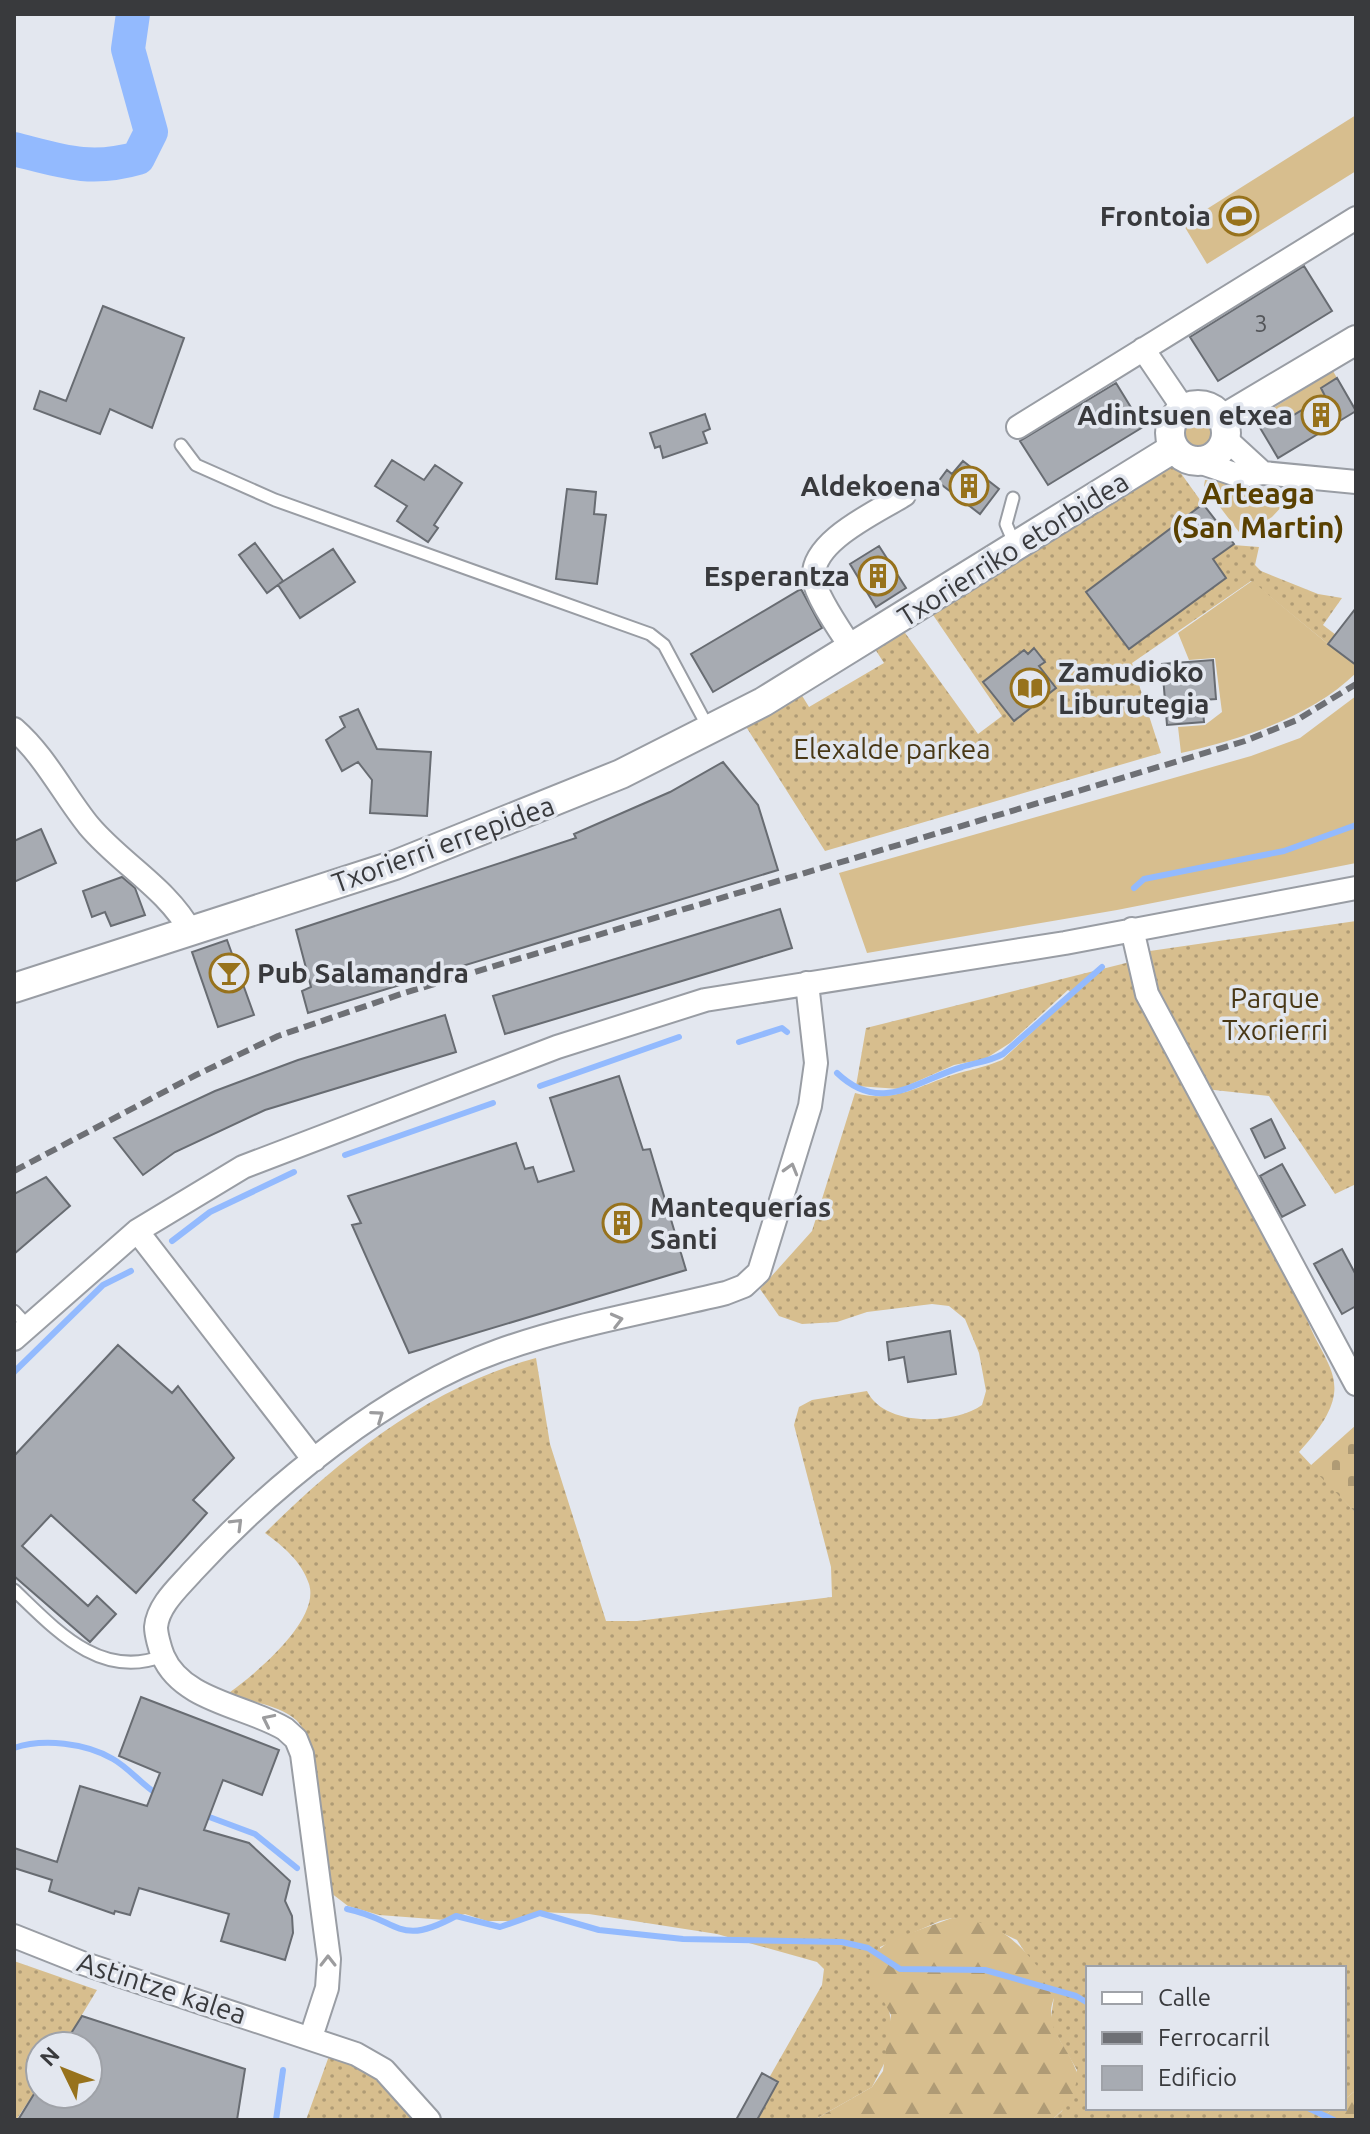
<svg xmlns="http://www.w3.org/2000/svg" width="1370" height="2134" viewBox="0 0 1370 2134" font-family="Ubuntu,sans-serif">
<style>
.grass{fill:url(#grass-dots)}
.forest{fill:url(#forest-firs)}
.cemetery{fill:url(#cemetery-stones)}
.garden{fill:#d7be8e}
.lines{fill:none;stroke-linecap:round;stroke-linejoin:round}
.stream{stroke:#93bafe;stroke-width:6}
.river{stroke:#93bafe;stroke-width:34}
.building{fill:#a7abb2;stroke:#686c72;stroke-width:2}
.service-casing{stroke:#999da4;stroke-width:15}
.minor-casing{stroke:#999da4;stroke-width:26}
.tertiary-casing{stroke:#999da4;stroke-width:32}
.service{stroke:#fff;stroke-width:11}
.minor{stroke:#fff;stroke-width:22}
.tertiary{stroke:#fff;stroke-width:28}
.rail{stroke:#6e7075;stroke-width:6;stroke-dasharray:12 6;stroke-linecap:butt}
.oneway{stroke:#9c9c9e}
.labels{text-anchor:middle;stroke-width:7;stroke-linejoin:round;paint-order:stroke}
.number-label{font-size:24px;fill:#54565a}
.poi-label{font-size:28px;font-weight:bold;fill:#393a3d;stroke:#e3e7ef;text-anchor:end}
.street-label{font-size:28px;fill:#393a3d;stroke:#e3e7ef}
.park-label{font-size:28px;fill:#493816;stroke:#e3e7ef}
.neighbourhood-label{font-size:30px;font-weight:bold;fill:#594000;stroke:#e3e7ef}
</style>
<defs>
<pattern id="grass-dots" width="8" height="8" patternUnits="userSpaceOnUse" patternTransform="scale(2)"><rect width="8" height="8" fill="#d7be8e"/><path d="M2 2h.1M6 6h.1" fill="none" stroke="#af9b75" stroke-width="1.8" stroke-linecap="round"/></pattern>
<pattern id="forest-firs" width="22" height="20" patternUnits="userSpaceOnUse" patternTransform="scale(2)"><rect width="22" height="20" fill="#d7be8e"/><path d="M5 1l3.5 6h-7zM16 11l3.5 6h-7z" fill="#af9b75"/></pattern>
<pattern id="cemetery-stones" width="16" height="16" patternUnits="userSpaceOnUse" patternTransform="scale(2)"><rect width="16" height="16" fill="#d7be8e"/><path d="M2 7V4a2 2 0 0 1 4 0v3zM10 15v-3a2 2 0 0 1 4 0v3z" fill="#af9b75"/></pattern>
</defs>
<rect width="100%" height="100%" fill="#e3e7ef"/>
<path class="grass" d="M1175,465L1203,504L1086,592L1128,649L1225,579L1213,559L1233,545L1259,547L1255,565L1261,571L1318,594L1342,598L1323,625L1336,635L1328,644L1251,581L1132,663L1161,753L825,851L745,725L801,694L809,707L884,663L875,649L903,630L978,734L1002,716L931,612L1162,468Z
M1356,921V1184L1335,1194L1269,1096L1205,1089L1149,981L1143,952Z
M1134,961L1299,1293C1315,1368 1370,1375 1299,1452L1356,1513V2090L1344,2100V1968H1088V2108H1334L1319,2120H1052L1062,2111L1077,2070L1050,2024L1054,1997L1017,1940L987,1926L952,1918L940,1921L880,1947L891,2023L886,2060L872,2087L814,2120H745L822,1985L824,1969L817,1962L717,1934L589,1914L538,1912L512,1921H487L465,1914L445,1920L379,1915L348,1906L318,1883C317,1841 328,1740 291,1716C273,1704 247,1701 226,1695C252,1677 321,1621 309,1584C302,1562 283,1546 265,1533C340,1458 432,1386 536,1358L550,1444L606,1621H637L832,1597L831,1567L794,1425L799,1407L812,1400L867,1391C884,1427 954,1425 982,1405L986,1391L979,1353L965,1319L949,1306L932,1304L867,1312L837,1322L802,1324L779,1316L760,1289L812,1231L855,1093C896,1104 921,1084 959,1073C974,1069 988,1066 1002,1060L1073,994L1068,990L1010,1043L985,1059L954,1065L900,1089L856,1086L866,1028Z
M14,1961L97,1990L63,2046H40V2084L16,2120Z
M327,2033C355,2036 403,2099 424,2120H306L334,2042Z"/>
<path class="forest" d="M952,1918C1011,1922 1023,1952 1058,1990C1037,2026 1069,2044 1078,2076L1071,2102L1052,2120H814L872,2087L883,2071L891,2015L869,1974L872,1955L891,1940Z
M1356,2090V2120H1319L1334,2108H1344V2100Z"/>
<path class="cemetery" d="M1356,1425V1513L1310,1466Z"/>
<path class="garden" d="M1356,115V171L1207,264L1183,224Z
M1333,371L1337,378L1321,388L1325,396L1277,425L1273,418L1259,426L1254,420Z
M1182 433a16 16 0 1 1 32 0a16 16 0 1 1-32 0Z
M1205,480L1278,489L1283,492L1286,502L1272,517L1242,536L1204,486Z
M1252,581L1328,644L1356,654V673C1311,717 1241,739 1181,753L1178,727L1205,725L1222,712L1215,658L1189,660L1178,633Z
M1356,696V863L1117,910L867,953L839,873L1251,756L1300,738Z"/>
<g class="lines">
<path class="stream" d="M1134,888L1144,879L1284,851L1356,825
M739,1042L782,1028L787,1032
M837,1073C881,1115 915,1081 962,1067C977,1062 988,1062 1003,1054L1102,967
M540,1086L679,1037
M345,1155L493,1103
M172,1241L210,1212L294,1172
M14,1372L103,1285L131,1271
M14,1748C43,1738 86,1743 113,1759C129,1768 141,1784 157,1794
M204,1815L255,1834L297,1868
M347,1909C401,1920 397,1948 456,1916L500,1927L540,1913L599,1930L683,1939L842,1942L868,1948L900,1969L985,1970L1076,1996L1088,2003
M1308,2108L1334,2120
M276,2120L283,2070"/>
<path class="river" d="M14,149C61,161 90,172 138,158L151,132L128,49L133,14"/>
</g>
<path class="building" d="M1304,266L1332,311L1218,381L1190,337Z
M103,306L184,338L152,428L110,409L100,434L34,409L40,391L66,401Z
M1337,378L1356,411L1278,458L1259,426L1273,418L1277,425L1325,396L1321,388Z
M1116,383L1143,427L1048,485L1020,441Z
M705,414L710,429L703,432L707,443L663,458L660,446L655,448L650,433Z
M392,460L424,480L435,465L462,483L434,525L438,528L428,542L397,521L407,506L375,486Z
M963,461L999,489L980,514L938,482L947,470L952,474Z
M567,489L596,492L594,514L606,515L597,584L556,579Z
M1203,504L1234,544L1213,559L1226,578L1129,649L1086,592Z
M255,543L283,581L279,584L333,549L355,582L300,618L278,585L267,593L239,555Z
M879,546L906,588L876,607L850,564Z
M801,589L822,628L713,692L691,654Z
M1356,608V665L1328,644Z
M1034,648L1045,662L1039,666L1056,688L1014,721L983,682L1024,650L1028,654Z
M1213,660L1216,699L1202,700L1204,722L1167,725L1162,664Z
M358,709L377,749L431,752L427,816L370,813L372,780L358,762L342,771L326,740L345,727L340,717Z
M723,762L758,805L778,870L308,1013L302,991L311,987L296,930L576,838L574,834L670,792Z
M41,829L56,863L14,882V841Z
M122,877L135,888L145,915L111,926L105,912L92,917L83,891Z
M780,909L792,948L505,1034L493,996Z
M227,940L254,1015L218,1027L192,952Z
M445,1015L456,1052L265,1110L175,1152L143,1175L114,1138L215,1091L298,1060Z
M619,1076L643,1150L650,1149L686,1270L409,1353L352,1225L361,1223L348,1196L516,1143L525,1169L533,1167L538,1182L574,1171L550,1098Z
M1271,1119L1285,1148L1265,1158L1251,1129Z
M1282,1164L1305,1205L1282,1217L1260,1176Z
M46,1177L70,1206L14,1254V1194Z
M1342,1249L1356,1275V1306L1342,1314L1314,1264Z
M950,1331L956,1374L908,1382L904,1357L889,1360L887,1342Z
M118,1345L172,1393L178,1386L234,1458L193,1500L207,1513L136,1593L51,1515L22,1546L88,1606L97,1596L116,1614L90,1642L14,1576V1456Z
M141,1697L279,1750L262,1795L223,1780L204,1830L249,1843L290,1881L285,1901L292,1916L293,1933L285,1960L221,1941L229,1914L139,1888L130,1915L115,1911L114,1914L49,1891L52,1880L14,1868V1848L57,1862L80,1786L147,1806L160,1773L119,1756Z
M82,2016L245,2069L237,2120H18L34,2094H88V2046H63Z
M762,2073L778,2082L757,2120H736Z"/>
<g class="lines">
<g class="service-casing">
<path id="service" d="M181,445L196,465L275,500L650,634L664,645L709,729
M1013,498L1006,524L1015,545
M14,1311L28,1326
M14,1590C56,1630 100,1680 163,1656"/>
</g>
<g class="minor-casing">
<path id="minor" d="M1143,349L1183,408
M1018,427L1356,218
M1227,440L1263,473
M1199,462L1240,476L1263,473L1356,482
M852,649C842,633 816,597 814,579C809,542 877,512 904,495
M14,729C46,757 63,794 89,826C121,864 167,888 191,932
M1132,929L1147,994L1356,1384
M137,1231L314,1460
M14,1339L137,1231L243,1167L557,1047L705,1000L1065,943L1356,888
M14,1936L82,1963L356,2054L384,2070L429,2120
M311,2037L327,1988L329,1959L302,1754L296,1739L285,1729C247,1706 182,1701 163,1656C160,1649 156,1634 156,1627C158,1605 179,1587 192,1572C270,1487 389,1390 498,1351C570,1325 652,1311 726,1293L744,1286L759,1272L810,1106L816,1063L807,983"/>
</g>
<g class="tertiary-casing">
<path id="tertiary" d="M1170 433a28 28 0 1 1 56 0a28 28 0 1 1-56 0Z
M1223,419L1356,340
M14,988L395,865L621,774L763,702L1174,448"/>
</g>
<use href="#service" class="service"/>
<use href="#minor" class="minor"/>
<use href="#tertiary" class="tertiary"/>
<path class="rail" d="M14,1171L196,1075L278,1036L401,994L1245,741L1297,720L1356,684"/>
</g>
<defs><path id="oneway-chevron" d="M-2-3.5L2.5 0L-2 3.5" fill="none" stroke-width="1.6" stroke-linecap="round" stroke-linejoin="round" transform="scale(2)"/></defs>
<g class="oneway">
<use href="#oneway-chevron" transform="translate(791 1169) rotate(-74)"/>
<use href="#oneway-chevron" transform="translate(617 1320) rotate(-14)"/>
<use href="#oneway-chevron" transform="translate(378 1416) rotate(-35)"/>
<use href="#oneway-chevron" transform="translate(237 1524) rotate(-45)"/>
<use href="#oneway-chevron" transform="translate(268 1720) rotate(-154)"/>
<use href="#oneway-chevron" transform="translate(328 1961) rotate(-90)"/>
</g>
<defs>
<g id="stadium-ring" transform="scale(2)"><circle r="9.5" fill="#e3e7ef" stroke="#97721c" stroke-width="1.5"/><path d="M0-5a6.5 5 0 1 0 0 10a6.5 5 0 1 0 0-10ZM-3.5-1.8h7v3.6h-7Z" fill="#97721c"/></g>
<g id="building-ring" transform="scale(2)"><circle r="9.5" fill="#e3e7ef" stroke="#97721c" stroke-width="1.5"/><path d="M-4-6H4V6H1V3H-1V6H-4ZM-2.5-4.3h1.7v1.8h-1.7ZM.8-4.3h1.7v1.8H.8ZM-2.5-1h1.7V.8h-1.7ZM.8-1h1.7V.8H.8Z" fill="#97721c"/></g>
<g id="library-ring" transform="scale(2)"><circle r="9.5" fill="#e3e7ef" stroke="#97721c" stroke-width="1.5"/><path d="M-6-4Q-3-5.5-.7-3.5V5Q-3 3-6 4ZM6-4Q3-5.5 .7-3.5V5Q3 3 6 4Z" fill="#97721c"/></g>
<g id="bar-ring" transform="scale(2)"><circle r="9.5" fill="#e3e7ef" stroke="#97721c" stroke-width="1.5"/><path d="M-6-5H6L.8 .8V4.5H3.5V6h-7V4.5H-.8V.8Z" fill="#97721c"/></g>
</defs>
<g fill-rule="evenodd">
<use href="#stadium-ring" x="1239" y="216"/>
<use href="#building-ring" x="1321" y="415"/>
<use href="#building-ring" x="969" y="486"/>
<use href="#building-ring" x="878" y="576"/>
<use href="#library-ring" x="1030" y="688"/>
<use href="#bar-ring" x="229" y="973"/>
<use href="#building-ring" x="622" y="1223"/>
</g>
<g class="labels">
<g class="number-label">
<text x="1261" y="332">3</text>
</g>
<g class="poi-label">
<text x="1211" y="226">Frontoia</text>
<text x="1293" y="425">Adintsuen etxea</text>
<text x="941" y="496">Aldekoena</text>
<text x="850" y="586">Esperantza</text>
<text x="1058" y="682" text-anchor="start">Zamudioko<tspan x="1058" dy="32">Liburutegia</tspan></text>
<text x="257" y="983" text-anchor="start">Pub Salamandra</text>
<text x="650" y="1217" text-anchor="start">Mantequerías<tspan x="650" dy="32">Santi</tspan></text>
</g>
<g class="street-label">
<text transform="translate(1013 549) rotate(-32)" y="10">Txorierriko etorbidea</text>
<text transform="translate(443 844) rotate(-20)" y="10">Txorierri errepidea</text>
<text transform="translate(162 1988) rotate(18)" y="10">Astintze kalea</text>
</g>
<g class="park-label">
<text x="892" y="759">Elexalde parkea</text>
<text x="1275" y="1008">Parque<tspan x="1275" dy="32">Txorierri</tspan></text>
</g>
<g class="neighbourhood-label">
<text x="1258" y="504">Arteaga<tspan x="1258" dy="34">(San Martin)</tspan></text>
</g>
</g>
<rect width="1370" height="2134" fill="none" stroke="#393a3d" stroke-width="32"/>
<rect x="1086" y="1966" width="260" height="144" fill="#e3e7ef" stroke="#9fa2a8" stroke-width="2"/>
<rect x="1102" y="1992" width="40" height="12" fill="#ffffff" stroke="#9fa2a8" stroke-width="2"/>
<text x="1158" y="2006" font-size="24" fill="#393a3d">Calle</text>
<rect x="1102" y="2032" width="40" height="12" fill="#6e7075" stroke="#9fa2a8" stroke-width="2"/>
<text x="1158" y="2046" font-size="24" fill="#393a3d">Ferrocarril</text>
<rect x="1102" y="2066" width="40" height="24" fill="#a7abb2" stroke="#9fa2a8" stroke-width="2"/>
<text x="1158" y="2086" font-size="24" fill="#393a3d">Edificio</text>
<g transform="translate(64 2070) rotate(313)"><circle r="38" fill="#e3e7ef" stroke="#9fa2a8" stroke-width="2"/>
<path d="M0-6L14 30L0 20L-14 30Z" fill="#97721c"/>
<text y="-12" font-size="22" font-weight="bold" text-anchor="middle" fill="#393a3d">N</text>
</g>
</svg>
